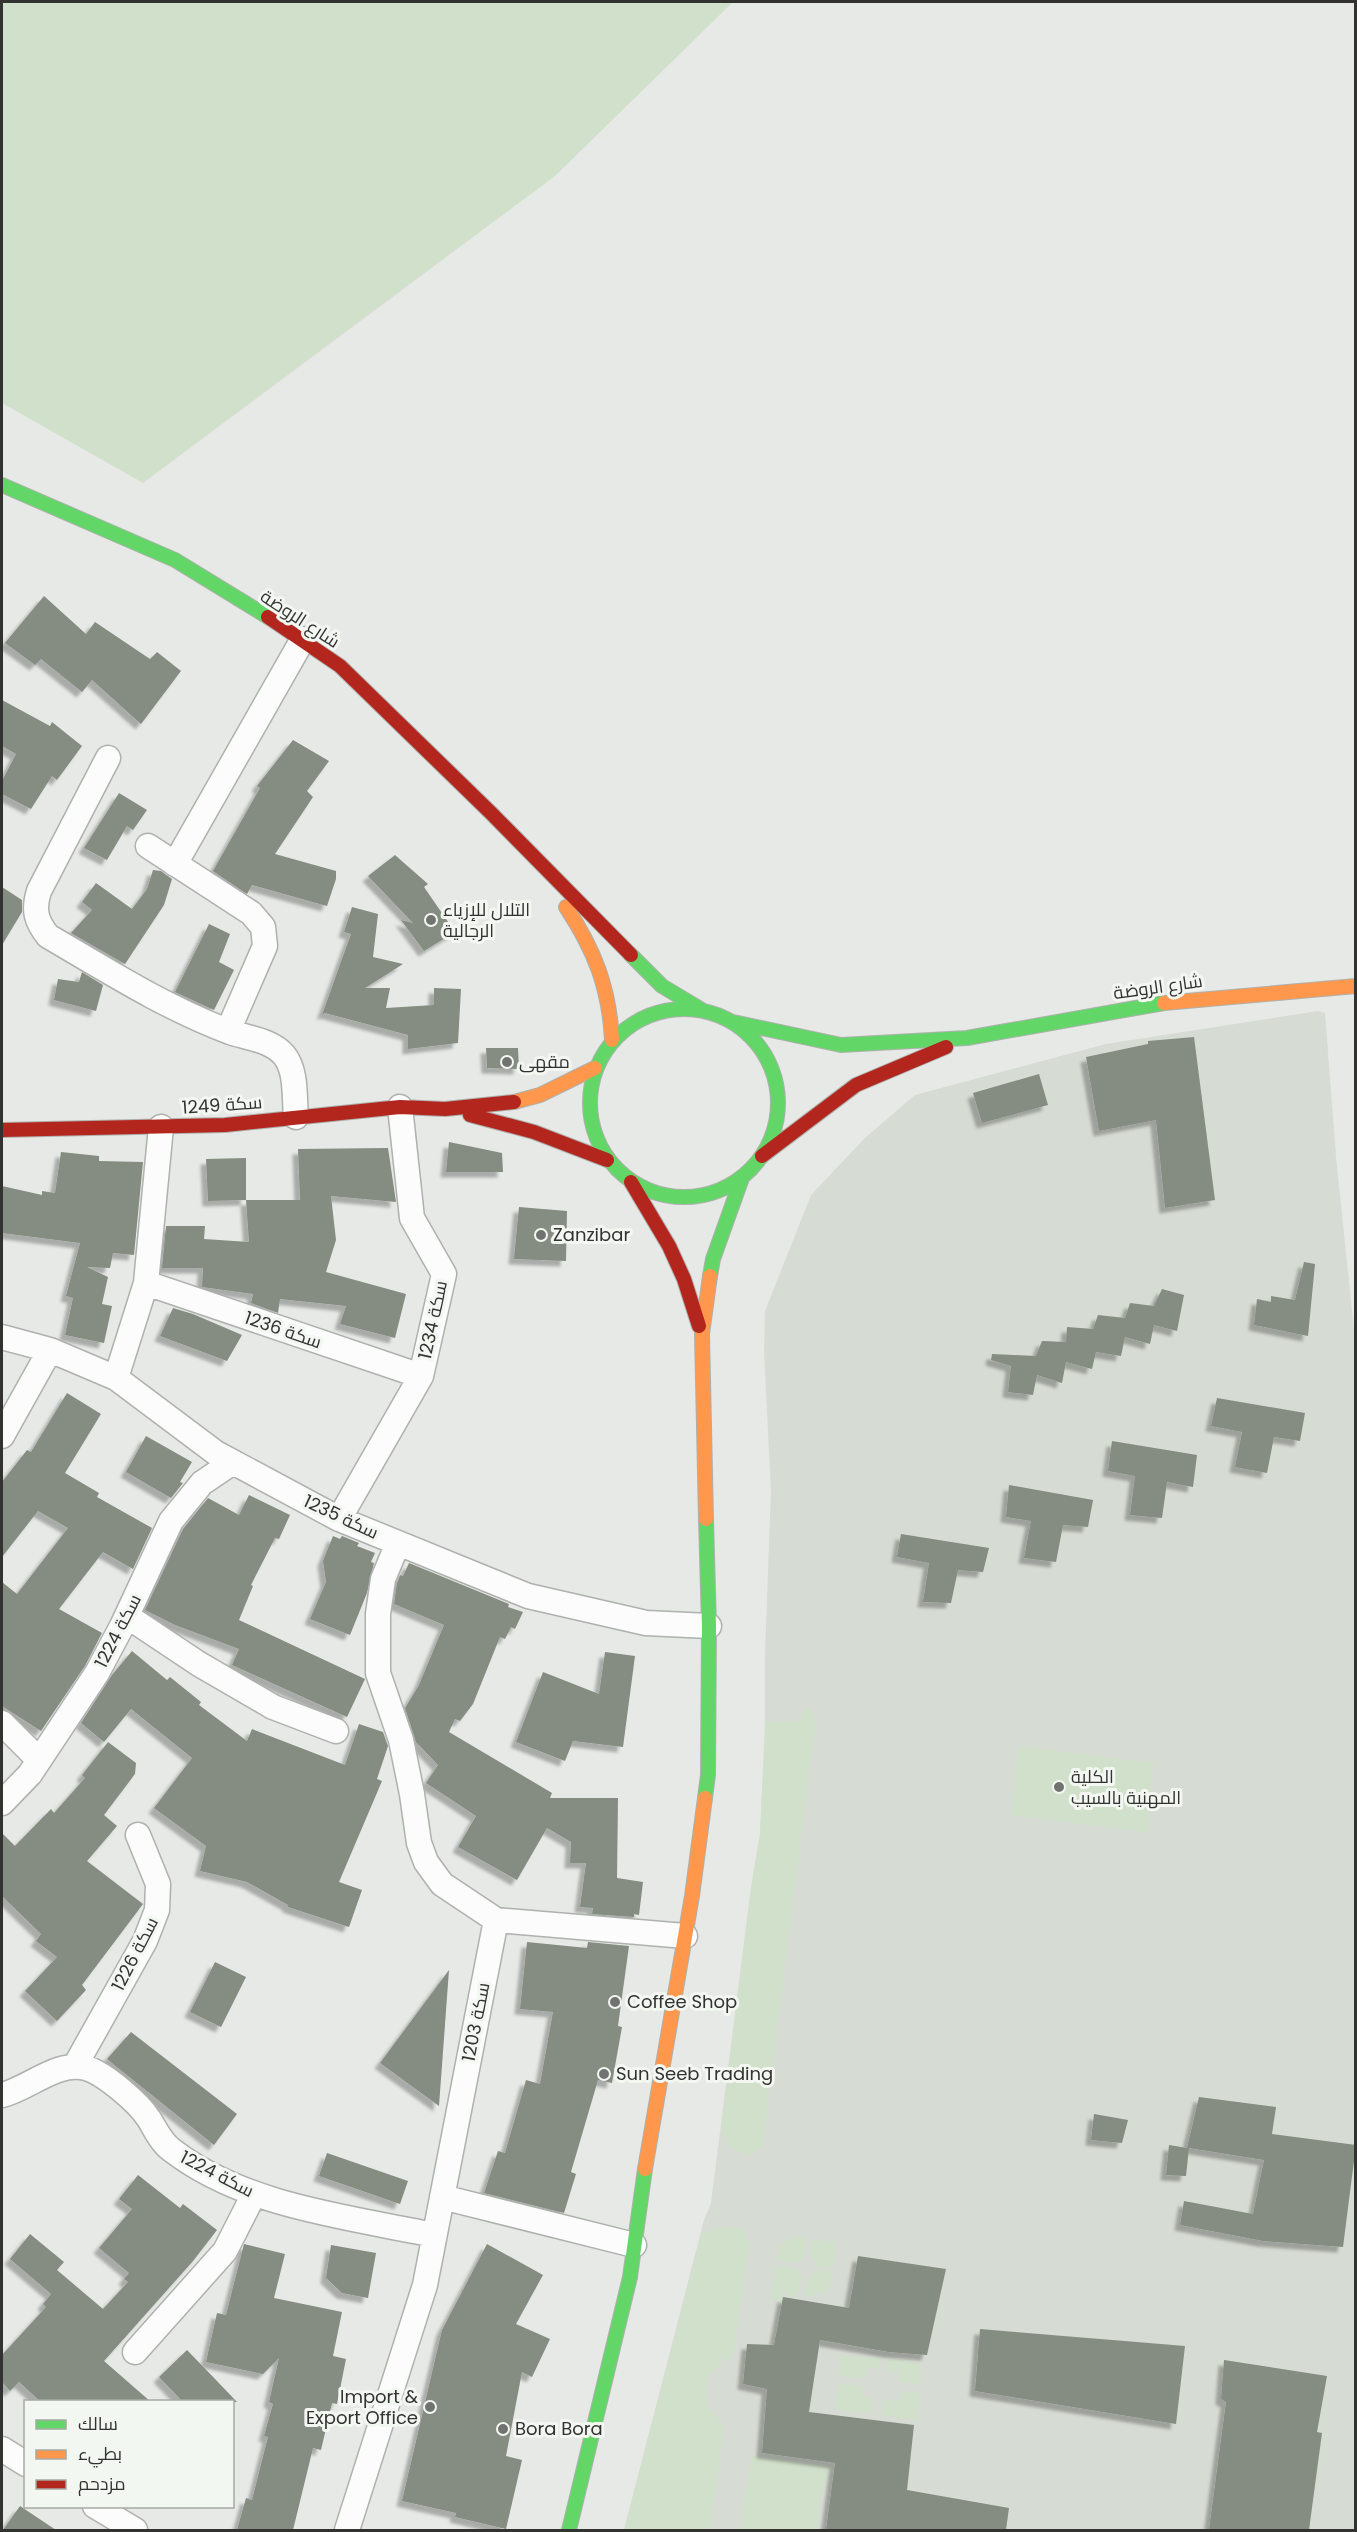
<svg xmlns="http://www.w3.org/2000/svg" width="1357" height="2532" viewBox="0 0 1357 2532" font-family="Poppins,Cairo,sans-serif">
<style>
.built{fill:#d6dbd3}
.green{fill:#d1e0ca}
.building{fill:#858c81;filter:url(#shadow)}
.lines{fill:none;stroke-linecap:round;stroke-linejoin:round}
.street-casing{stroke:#aeb1ae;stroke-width:27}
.fast-casing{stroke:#aeb1ae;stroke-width:16}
.slow-casing{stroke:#aeb1ae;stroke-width:16}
.jam-casing{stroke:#aeb1ae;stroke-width:16}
.street{stroke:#fbfcfb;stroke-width:24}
.fast{stroke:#63d668;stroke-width:14}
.slow{stroke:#ff974d;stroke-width:14}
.jam{stroke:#b3261e;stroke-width:14}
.poi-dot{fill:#717370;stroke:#f3f7f1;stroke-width:2}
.labels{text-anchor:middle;stroke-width:6;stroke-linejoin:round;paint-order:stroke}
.street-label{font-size:18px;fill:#323331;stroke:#f3f7f1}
.poi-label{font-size:18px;fill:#323331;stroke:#f3f7f1;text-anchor:start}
</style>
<defs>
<filter id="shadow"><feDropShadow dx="-5.5" dy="5.5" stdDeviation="1.5" flood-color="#0004"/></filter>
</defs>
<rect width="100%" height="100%" fill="#e6e9e5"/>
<path class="built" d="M1318,1011L1325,1013L1336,1157L1356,1349L1355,2530H624L704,2220L711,2203L751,1888L760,1834L765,1740V1653L771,1491L764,1352L765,1311L811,1195L865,1138L915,1095L1106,1044Z"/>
<path class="green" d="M2,2H733L555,176L143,483L2,403Z
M806,1710H812L815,1726L762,2147L750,2155C730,2150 727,2146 721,2128L751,1888L760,1834L765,1723L799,1721Z
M1019,1746L1153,1763L1148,1832L1011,1815Z
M727,2226C738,2228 747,2230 749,2242L733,2356C701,2369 696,2404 724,2425L710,2530H624L701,2236L709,2230Z
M792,2237L806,2238L804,2257L797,2263L777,2260L779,2247Z
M812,2239L836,2243L834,2265L831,2268L815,2266L817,2263L810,2257Z
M775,2265L796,2268L802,2278L799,2295L791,2296L784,2292L781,2304L771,2297Z
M817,2268L818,2271L830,2270L833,2273L827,2293H813L814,2296L804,2295L808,2277L812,2275Z
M840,2355H841L882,2359L879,2369L867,2367L865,2378L839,2376Z
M888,2359L921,2363V2385L899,2381L900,2371H885Z
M838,2383L862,2386V2397L873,2398L871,2414L835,2410Z
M902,2391L920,2394L916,2420L882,2415L886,2400L900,2401Z
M751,2456L831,2466L829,2476H827L818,2505V2530L741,2529Z"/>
<path class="building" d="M44,596L86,634L95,622L150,659L157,652L181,671L141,724L92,680L82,692L41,659L35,665L5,643Z
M2,700L50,726L52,722L82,746L57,780L52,776L31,809L2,794V781L16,754L2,746Z
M293,740L329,761L307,791L313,797L275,854L336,871V879L327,906L252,885L247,894L213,871L260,788L257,786Z
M119,793L147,810L133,830L127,826L107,860L84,848Z
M395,855L428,884L424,887L455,932L424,951L401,920L413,923L368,876Z
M153,870L161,871L172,879L164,905L125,964L71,933L92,910L82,902L96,883L132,909L147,889Z
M2,887L22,900V912L2,945Z
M352,907L378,914L373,957L403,964L365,988H390L386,1008L434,1005V988L461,989L458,1043L408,1049V1035L325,1013L322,1015L351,934L344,932Z
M209,924L230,934L219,962L234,970L214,1010L175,992Z
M82,972L103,985L96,1011L54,1000L58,979L79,982Z
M1194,1037L1215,1200L1165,1208L1156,1120L1099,1131L1086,1057L1148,1044V1041Z
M486,1048H518L519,1069L487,1068Z
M1039,1074L1048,1105L982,1123L973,1093Z
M449,1142L502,1153L503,1172H446Z
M388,1148L396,1202L331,1196L336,1240L326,1272L406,1294L395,1338L340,1324L346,1306L280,1299L278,1313L251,1303L253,1294L202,1287L203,1268H162L166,1226H205L204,1239L249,1242L246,1200H300L298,1149Z
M61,1152L99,1156V1161L143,1162L134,1255L113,1253L110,1268L87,1267L108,1277L102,1304L112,1306L104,1343L65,1335L73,1298L66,1296L80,1243L2,1233V1186L42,1195V1191L55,1193Z
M246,1158V1200L208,1201L206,1159Z
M519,1207L567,1211L566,1261L514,1259Z
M1304,1262L1315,1264L1308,1336L1254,1325L1257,1299L1271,1302V1296L1295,1300Z
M1162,1289L1184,1295L1177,1331L1154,1325L1150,1344L1125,1337L1121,1356L1096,1352L1092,1369L1066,1362L1062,1383L1037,1375L1033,1395L1008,1392L1011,1366L991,1360L992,1354L1036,1356L1042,1341L1066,1342L1067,1327L1093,1329L1098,1315L1125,1318L1130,1303L1154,1306Z
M173,1308L193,1314L242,1335L227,1361L160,1336Z
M67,1393L101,1414L65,1473L99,1493L97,1497L152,1528L133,1569L103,1552L59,1609L102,1633L85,1666L41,1731L2,1706V1582L17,1594L68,1528L38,1511L2,1557V1482L27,1450L31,1452Z
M1217,1398L1305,1413L1300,1441L1274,1437L1267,1473L1235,1467L1242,1432L1211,1426Z
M146,1436L192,1462L180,1482L183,1483L171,1498L126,1472Z
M1112,1441L1197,1455L1193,1487L1167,1482L1162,1518L1130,1515L1135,1476L1108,1471Z
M1009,1485L1093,1500L1088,1527L1063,1525L1056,1562L1024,1558L1031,1521L1006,1517Z
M249,1495L290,1515L279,1539L275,1538L251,1585L253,1586L239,1620L365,1679L347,1717L232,1665L239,1649L175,1625L145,1610L183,1529L208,1498L239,1515Z
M901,1534L989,1548L983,1572L958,1570L951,1603L923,1602L929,1563L897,1557Z
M333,1536L340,1539L342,1536L359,1543L357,1546L375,1553L371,1562L374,1563L367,1593L350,1635L310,1619L326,1582L323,1561Z
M409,1563L509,1604L508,1607L523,1612L515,1629L511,1627L505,1639L500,1637L473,1704L460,1721L455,1719L449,1732L552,1793L550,1798H618L617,1878L643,1882L639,1915L634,1914V1917L592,1914L593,1908L580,1907L586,1863H570L571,1842L547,1828L517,1880L458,1847L476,1816L426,1783L438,1765L416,1742L405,1708L419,1685L444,1625L394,1604L397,1583L400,1575L403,1576Z
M132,1651L167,1680L170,1677L201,1702L199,1705L247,1741L252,1729L345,1765L359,1724L383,1732L388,1746L377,1779L382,1781L339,1882L362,1890L349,1927L288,1907V1905L247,1882L200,1871L206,1846L154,1808L192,1758L131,1709L104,1742L81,1723L112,1675Z
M605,1652L635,1656L623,1747L573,1741L565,1761L516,1742L543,1672L599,1694Z
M108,1742L136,1763L135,1774L104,1815L117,1826L87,1861L143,1904L82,1985L86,1990L57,2021L25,1991L57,1957L36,1941L41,1934L2,1896V1833L15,1846L51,1809L54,1813L85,1778L82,1775Z
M527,1942L587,1948L588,1942L629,1946L618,2026L622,2027L612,2083L598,2080L571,2172L576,2174L564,2213L484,2193L498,2151L505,2153L526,2080L540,2084L553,2012L520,2009Z
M215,1962L246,1977L221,2027L190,2012Z
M449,1970L439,2106L380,2063Z
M131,2032L237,2114L214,2145L107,2059Z
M1199,2097L1276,2107L1272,2134L1356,2145L1343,2247L1263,2241L1180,2225L1184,2201L1253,2214L1264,2160L1189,2148L1186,2176L1166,2175L1169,2145L1187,2148Z
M1094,2114L1128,2120L1122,2143L1091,2140Z
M327,2153L408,2181L400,2204L319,2176Z
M138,2175L180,2208L183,2204L217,2230L193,2261L104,2361L151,2402H41L19,2382L10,2391L2,2382V2355L46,2307L43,2304L51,2294L10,2259L30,2234L64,2262L57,2270L103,2309L128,2282L124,2279L129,2273L99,2248L132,2209L119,2199Z
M244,2244L285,2254L274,2298L342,2312L333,2356L346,2359L337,2404L332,2403L321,2450L313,2448L293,2530H237L246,2498L252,2500L268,2437L264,2436L273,2404L269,2402L279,2358L263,2374L206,2362L217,2313L226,2315Z
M487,2244L543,2275L516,2324L550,2339L532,2377L522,2372L506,2456L522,2460L506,2529L455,2517L456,2513L402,2501L442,2330Z
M331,2245L376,2253L368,2298L342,2293L326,2278Z
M858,2256L946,2269L927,2355L889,2352L820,2340L809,2412L914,2425L907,2490L1009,2508L1006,2530H826L835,2463L762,2453L767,2389L743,2384L747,2344L774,2345L783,2297L849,2308Z
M980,2329L1185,2346L1176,2424L975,2391Z
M187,2350L216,2380L237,2402H183L159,2377Z
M1224,2360L1327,2376L1317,2432L1322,2433L1309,2530H1209L1226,2402L1221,2399Z
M20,2506L56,2530H3Z"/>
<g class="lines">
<g class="street-casing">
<path id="street" d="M108,758L39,891C33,910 36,921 48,936C108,971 166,1008 230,1032C248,1038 271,1040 284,1055C297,1071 294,1097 296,1117
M148,846L251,913L263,927L265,946L228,1031
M175,864L303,639
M146,1283L421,1376
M2,1337L50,1350L116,1378L216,1453L339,1519L528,1596L646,1623L709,1626
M116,1378L146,1283L161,1127
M2,1436L50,1350
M339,1519L421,1376L444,1274L412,1218L400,1107
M127,1616L199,1664L273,1707L336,1731
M2,1723L39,1760
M2,1803L30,1774L97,1673L122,1626L171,1521L202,1483L233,1462
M496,1920L685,1936
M75,2066L145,1941L157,1910L158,1884L138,1835
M2,2095C28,2089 58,2060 86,2068C104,2073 139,2103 149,2119C156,2130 161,2143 173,2151C245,2206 348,2217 434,2235
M442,2197L634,2245
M135,2352L225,2251L254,2194
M2,2449L26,2464
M95,2506L135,2530
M347,2530L425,2285L496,1920L442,1884L426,1862L419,1843L412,1794L401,1740L378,1673V1614L383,1579L398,1543"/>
</g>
<g class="fast-casing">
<path id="fast" d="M2,485L175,560L268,617
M631,955L662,986L702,1010
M590 1103a94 94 0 1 1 188 0a94 94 0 1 1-188 0Z
M733,1022L841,1045L967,1038L1164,1003
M710,1276L713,1259L742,1178
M705,1798L708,1775L709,1626L706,1519
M569,2530L630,2277L645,2169"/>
</g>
<g class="slow-casing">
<path id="slow" d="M566,907C595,951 609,987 612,1040
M1164,1003L1356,986
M514,1102L540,1095L595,1068
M706,1519L702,1334L710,1276
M645,2169L692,1896L705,1798"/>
</g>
<g class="jam-casing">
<path id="jam" d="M268,617L340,666L491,813L631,955
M470,1115L534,1132L607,1160
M2,1130L225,1125L400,1107L445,1109L514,1102
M762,1156L856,1085L946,1047
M631,1182L669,1246L684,1279L699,1326"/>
</g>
<use href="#street" class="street"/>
<use href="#fast" class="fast"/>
<use href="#slow" class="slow"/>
<use href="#jam" class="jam"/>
</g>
<g class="poi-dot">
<circle cx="431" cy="920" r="6"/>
<circle cx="507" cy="1062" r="6"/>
<circle cx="541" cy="1235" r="6"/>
<circle cx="1059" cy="1787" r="6"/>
<circle cx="615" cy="2002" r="6"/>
<circle cx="604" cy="2074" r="6"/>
<circle cx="430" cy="2407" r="6"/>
<circle cx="503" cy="2429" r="6"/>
</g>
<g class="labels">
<g class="street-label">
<text transform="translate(300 619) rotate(33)" y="6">شارع الروضة</text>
<text transform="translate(1158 987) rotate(-8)" y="6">شارع الروضة</text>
<text transform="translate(222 1105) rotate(-4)" y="6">سكة 1249</text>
<text transform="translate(433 1320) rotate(-78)" y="6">سكة 1234</text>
<text transform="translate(283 1330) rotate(19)" y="6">سكة 1236</text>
<text transform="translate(341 1517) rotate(25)" y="6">سكة 1235</text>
<text transform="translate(118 1631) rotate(-63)" y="6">سكة 1224</text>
<text transform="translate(135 1954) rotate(-63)" y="6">سكة 1226</text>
<text transform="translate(476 2022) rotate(-79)" y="6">سكة 1203</text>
<text transform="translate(217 2174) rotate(27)" y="6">سكة 1224</text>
</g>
<g class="poi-label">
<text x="443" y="916">التلال للإزياء<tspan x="443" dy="21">الرجالية</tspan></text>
<text x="519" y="1068">مقهى</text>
<text x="553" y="1241">Zanzibar</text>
<text x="1071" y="1783">الكلية<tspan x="1071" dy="21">المهنية بالسيب</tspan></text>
<text x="627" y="2008">Coffee Shop</text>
<text x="616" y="2080">Sun Seeb Trading</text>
<text x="418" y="2403" text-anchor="end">Import &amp;<tspan x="418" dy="21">Export Office</tspan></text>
<text x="515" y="2435">Bora Bora</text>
</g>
</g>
<rect width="1357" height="2532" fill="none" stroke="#323331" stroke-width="6"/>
<rect x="24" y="2400" width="210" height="108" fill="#f3f7f1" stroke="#a6a9a4" stroke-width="1.5"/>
<rect x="36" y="2420" width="30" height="9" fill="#63d668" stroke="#a6a9a4" stroke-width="1.5"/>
<text x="78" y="2430" font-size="18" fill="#323331">سالك</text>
<rect x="36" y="2450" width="30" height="9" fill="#ff974d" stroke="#a6a9a4" stroke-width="1.5"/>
<text x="78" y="2460" font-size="18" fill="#323331">بطيء</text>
<rect x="36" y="2480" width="30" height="9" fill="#b3261e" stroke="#a6a9a4" stroke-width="1.5"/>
<text x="78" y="2490" font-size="18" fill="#323331">مزدحم</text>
</svg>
